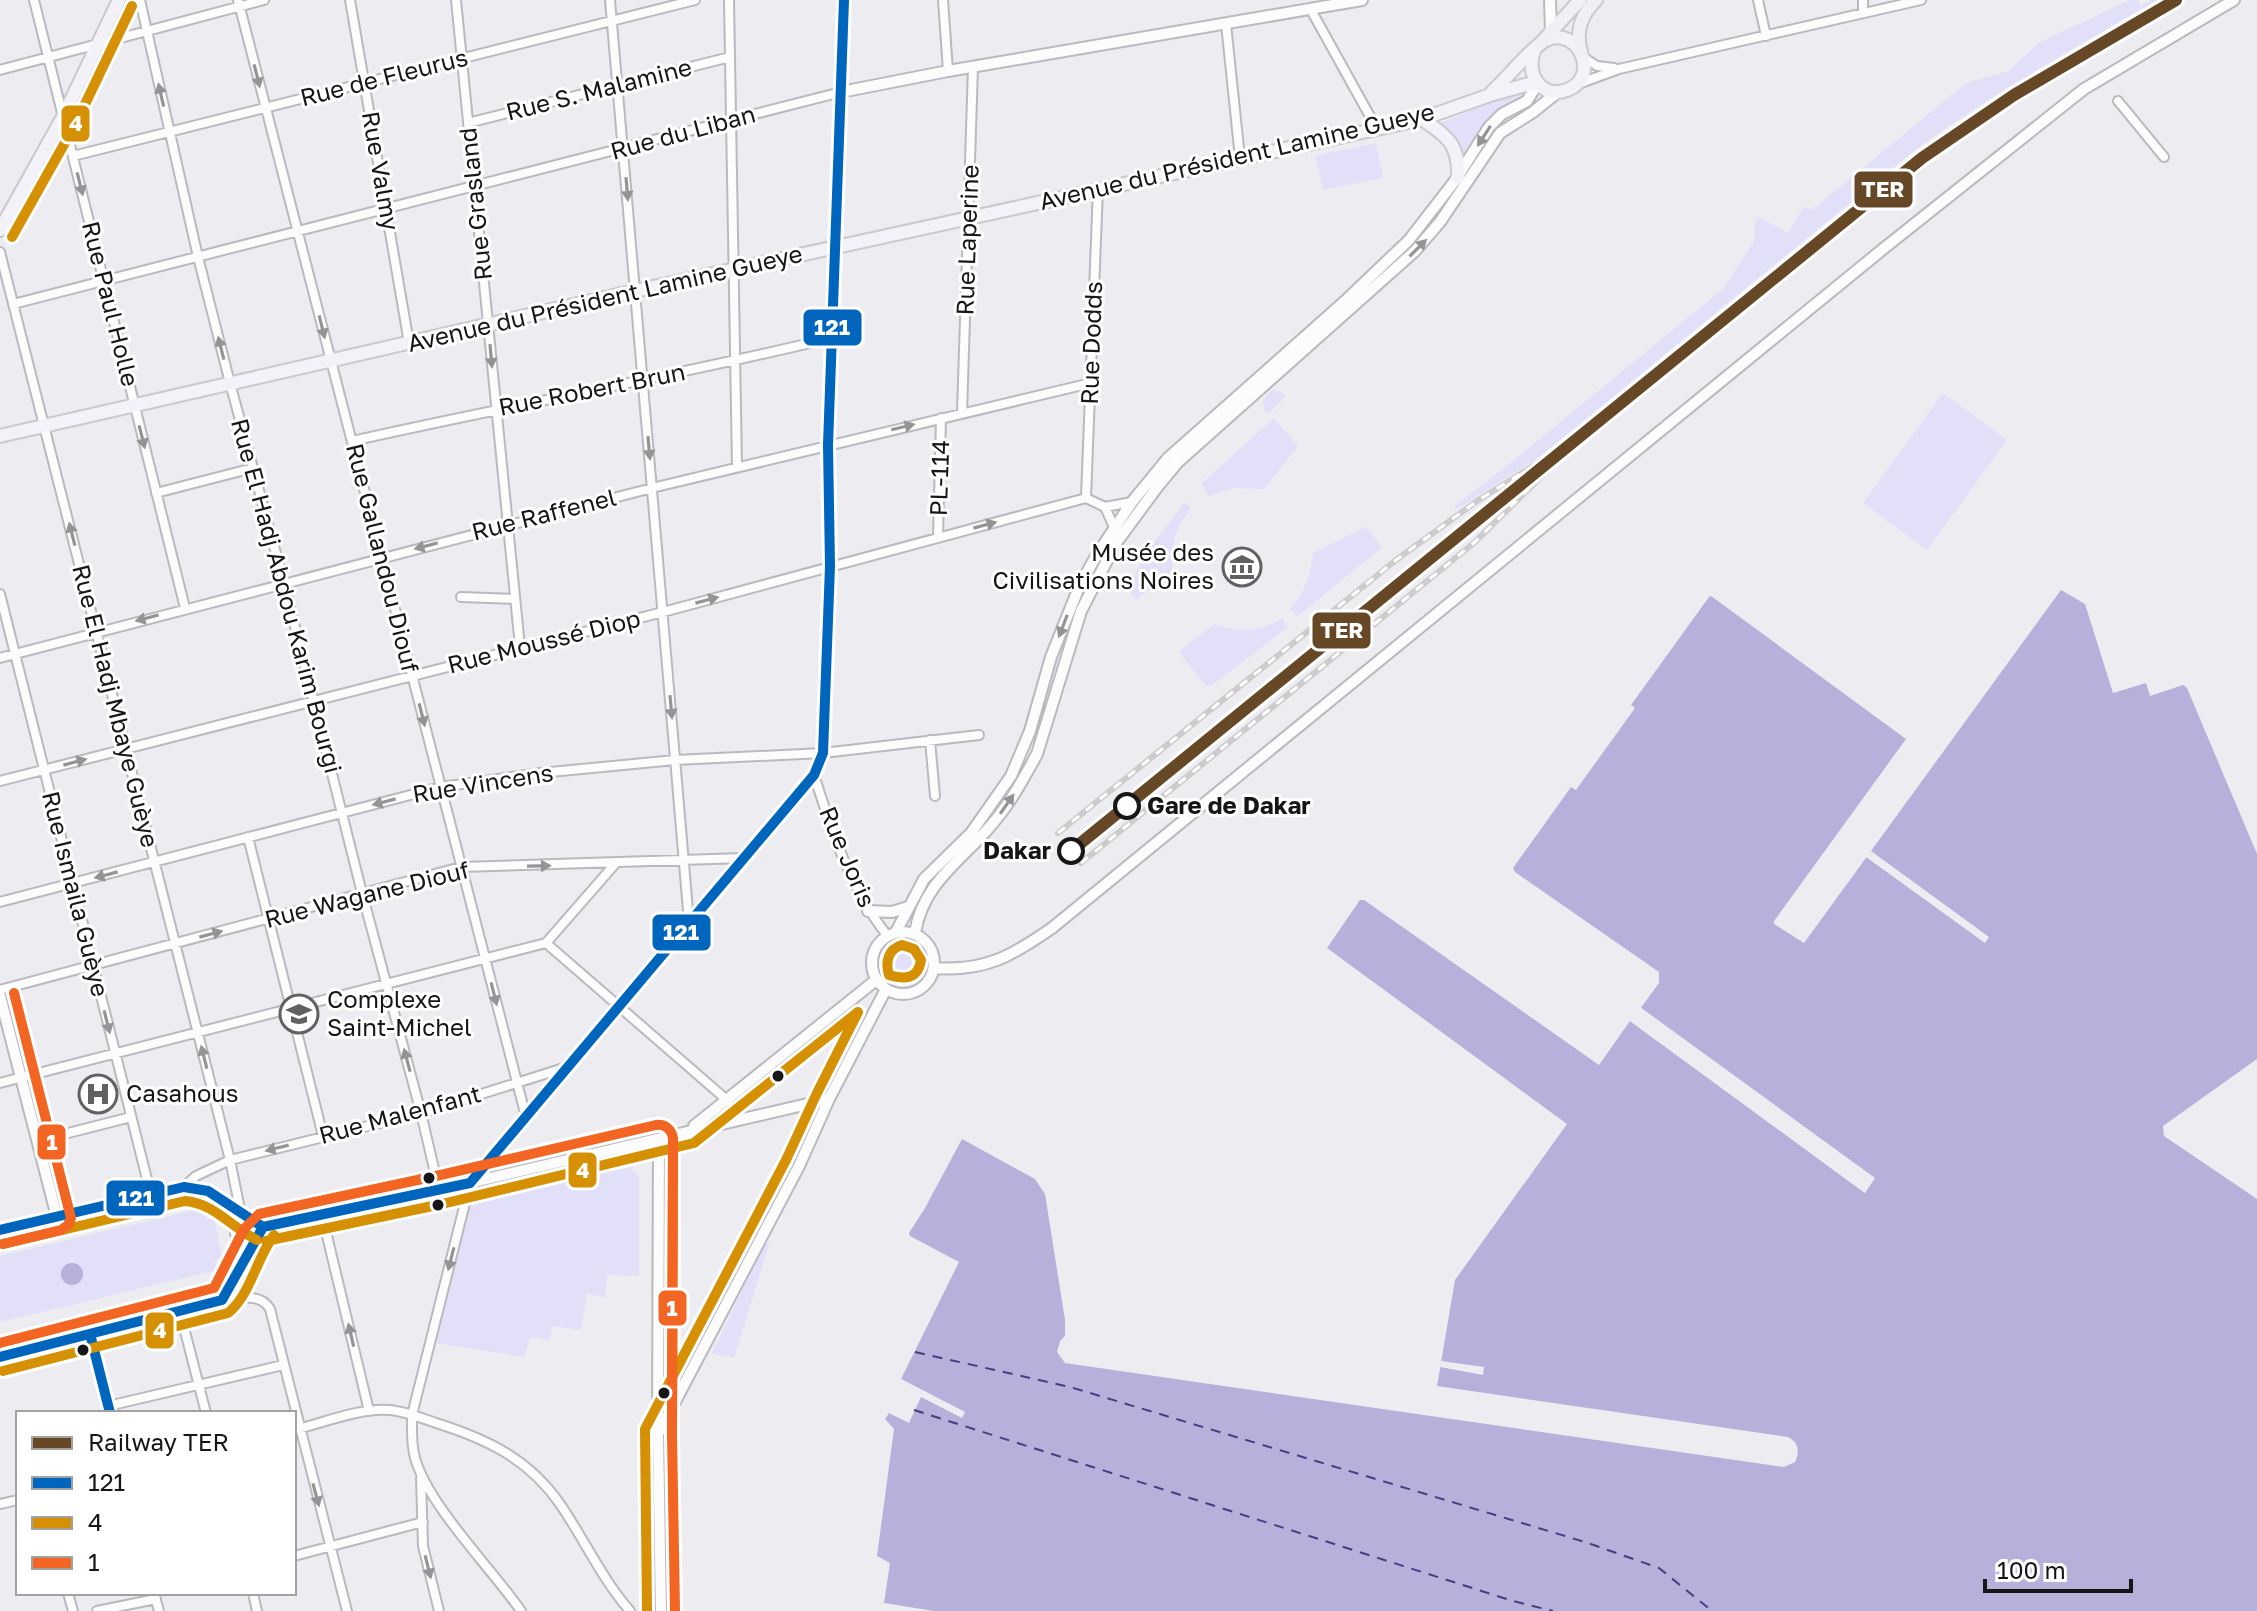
<svg xmlns="http://www.w3.org/2000/svg" width="2257" height="1611" viewBox="0 0 2257 1611" font-family="'Golos Text',sans-serif">
<style>
.green{fill:#e2dff9}
.water{fill:#b6b0db}
.pier{fill:#edecf1}
.lines{fill:none;stroke-linecap:round;stroke-linejoin:round}
.ferry{stroke:#4a3b83;stroke-width:2;stroke-dasharray:10 8;stroke-linecap:butt}
.minor-casing{stroke:#bab9bd;stroke-width:12}
.tertiary-casing{stroke:#bab9bd;stroke-width:14}
.primary-casing{stroke:#cac9cc;stroke-width:16}
.trunk-casing{stroke:#cac9cc;stroke-width:16}
.minor{stroke:#fcfcfd;stroke-width:8}
.tertiary{stroke:#fcfcfd;stroke-width:10}
.primary{stroke:#f3f2f8;stroke-width:12}
.trunk{stroke:#f0eff6;stroke-width:12}
.rail-casing{stroke:#ccc;stroke-width:6}
.rail{stroke:#fff;stroke-width:3;stroke-dasharray:9;stroke-linecap:butt}
.bus-1-casing{stroke:#fff;stroke-width:16}
.bus-2-casing{stroke:#fff;stroke-width:16}
.bus-3-casing{stroke:#fff;stroke-width:16}
.bus-1{stroke:#0065bd;stroke-width:10}
.bus-2{stroke:#d59004;stroke-width:10}
.bus-3{stroke:#f26522;stroke-width:10}
.rail-1-casing{stroke:#fff;stroke-width:18}
.rail-1{stroke:#664827;stroke-width:12}
.oneway{fill:#949496}
.stop-dot{fill:#fff;stroke:#161618;stroke-width:4}
.bus-dot{fill:#161618;stroke:#fff;stroke-width:3}
.labels{text-anchor:middle;stroke-width:6;stroke-linejoin:round;paint-order:stroke}
.street-label{font-size:24px;fill:#161618;stroke:#fff}
.poi-label{font-size:24px;fill:#161618;stroke:#fff;text-anchor:start}
.stop-label{font-size:24px;font-weight:bold;fill:#161618;stroke:#fff;text-anchor:start}
.line-badge{stroke:#fff;stroke-width:3}
.badge-label{font-size:22px;text-anchor:middle;font-weight:bold;fill:#fff}
</style>
<rect width="100%" height="100%" fill="#edecf1"/>
<path class="green" d="M2130,0H2138L2140,7L2151,0H2157C2075,47 1993,93 1916,149L1539,457L1457,509L1454,506L1509,464L1724,288L1754,241L1755,223L1759,217L1788,233L1804,207L1812,210L1966,83L2009,71L2038,43Z
M1526,88L1524,95L1485,121L1461,156L1457,139L1438,124Z
M1376,143L1383,178L1323,190L1315,156Z
M1273,389L1286,395L1270,413L1265,412L1263,400Z
M1943,393L2007,440L1927,550L1863,503Z
M1274,418L1298,446L1264,489L1234,488L1209,496L1201,484Z
M1185,502L1191,508C1175,528 1170,547 1172,572L1136,600L1127,588L1153,544Z
M1366,527L1382,547L1297,617L1290,609C1305,592 1311,575 1313,553Z
M1282,618L1288,627L1211,686L1205,685L1179,652L1214,624C1238,633 1260,632 1282,618Z
M888 962a15 15 0 1 1 30 0a15 15 0 1 1-30 0Z
M625,1162L639,1177V1276L607,1275L605,1298L587,1293L581,1330L552,1326L549,1340L530,1337L524,1357L435,1343L465,1211L479,1195Z
M199,1209L205,1212L207,1219L214,1218L222,1258L215,1259L216,1266L213,1271L0,1322V1256Z
M765,1243L769,1244L734,1358L712,1353Z"/>
<path class="water" d="M2061,590L2085,604L2113,693L2146,683L2150,696L2183,685L2187,688L2257,854V1059L2163,1126L2164,1136L2257,1199V1611H934L884,1603L890,1563L877,1556L894,1429L885,1419L889,1413L909,1422L920,1396L962,1417L964,1412L901,1379L959,1262L910,1236L909,1233L925,1208L962,1139L1035,1179L1045,1194L1065,1320V1336L1060,1341L1057,1352L1065,1363L1784,1467L1795,1462C1800,1451 1799,1443 1788,1437L1437,1386L1455,1280L1567,1124L1327,948L1360,900H1364L1599,1065L1630,1021L1865,1193L1874,1178L1640,1009L1659,983V972L1515,872L1513,868L1571,787L1576,790L1635,708L1631,705L1709,597L1711,596L1906,739L1774,921V924L1804,943Z
M61 1274a11 11 0 1 1 22 0a11 11 0 1 1-22 0Z"/>
<path class="pier" d="M1871,851L1989,937L1985,943L1866,857Z
M1640,1007L1875,1178L1865,1193L1630,1021L1632,1018L1864,1187L1869,1180L1638,1013Z
M1441,1361L1484,1367L1483,1375L1440,1367Z
M901,1379L965,1412L962,1418L921,1397L909,1423L889,1413L890,1409L907,1417L919,1393L900,1383Z"/>
<g class="lines">
<path class="ferry" d="M915,1352L1070,1387L1585,1542L1659,1568L1712,1611
M914,1410L1513,1601L1553,1611"/>
<g class="minor-casing">
<path id="minor" d="M34,0L185,608
M140,0L198,257L230,383L284,583L362,893L421,1113L439,1190
M238,0L526,1117
M350,0L409,343
M456,0L520,647
M610,0L689,922
M729,0L737,467
M943,0L948,71
M1758,0L1766,36
M1311,10L1377,129
M1863,13V0
M1226,24L1240,158
M1583,57L1597,66L1614,68
M0,70L264,0
M1578,84L1619,69L1921,0
M2118,101L2164,157
M468,123L730,57
M73,156L695,0
M0,252L230,1160L241,1214
M13,304L841,92
M962,413L973,67
M352,441C511,405 672,377 831,338
M156,493L253,468
M1086,498L1098,188
M1086,498L1105,507L1132,502
M1105,507L1114,527
M938,537L941,418
M0,594L151,1195
M461,597L515,599
M0,658L652,488L1091,383
M930,740L935,796
M814,775C832,831 850,889 887,935
M0,781L663,612L1086,498
M248,837L323,1136
M0,902L441,787L540,773L675,760L823,753L979,735
M546,943L728,1101
M546,943L615,864
M0,990L461,867L744,858
M0,1083L546,943
M37,1141L131,1117
M184,1187L196,1176L230,1160L421,1113L567,1067
M322,1215L369,1411
M222,1300C239,1299 260,1292 270,1309L347,1611
M180,1312L206,1413
M90,1334L110,1413
M108,1406L283,1365
M294,1430C323,1423 358,1408 389,1410C405,1411 421,1418 436,1423C487,1439 529,1459 560,1504C584,1539 602,1579 630,1611
M421,1478L423,1546L439,1611
M0,1504L18,1500
M294,1556L423,1522
M68,1593L73,1611
M154,1593L159,1611
M253,1593L257,1611
M97,1611L156,1599
M521,1611C492,1569 428,1505 415,1458C411,1444 412,1430 412,1415L470,1183L814,775L823,753L830,566L828,445L835,248"/>
</g>
<g class="tertiary-casing">
<path id="tertiary" d="M1550,0L1551,31
M841,92L948,71L1362,0
M835,248L844,0
M868,911L892,912L908,907
M872 963a31 31 0 1 1 62 0a31 31 0 1 1-62 0Z
M896,932L924,879L971,833L1011,776L1030,731L1051,657L1079,587L1096,556L1132,502L1168,458L1344,302L1409,240L1454,182L1489,127L1502,114L1527,101L1538,83
M915,933C923,882 963,860 993,823C1011,802 1024,778 1037,754L1081,611L1116,543L1158,486L1178,462L1415,251L1440,222L1500,133L1533,112L1558,92
M934,968C984,972 1012,956 1052,928L1883,249L2084,89L2234,0
M0,996L57,1217
M694,1126L876,980
M659,1139L658,1434L661,1611
M224,1204L233,1220L242,1258
M263,1227L439,1190L829,1099
M0,1230L184,1187C222,1186 231,1216 263,1227
M0,1357L222,1300C241,1278 243,1250 263,1227
M658,1434L799,1166L829,1099L886,989"/>
</g>
<g class="primary-casing">
<path id="primary" d="M1492,92C1505,80 1532,47 1546,40C1579,25 1601,78 1567,90C1540,100 1524,71 1535,49
M1422,119C1448,137 1459,144 1458,177
M0,230L63,117L119,0
M0,436L635,291L1422,119L1490,95L1536,82"/>
</g>
<g class="trunk-casing">
<path id="trunk" d="M1540,44L1580,0
M1581,52C1575,31 1581,15 1596,0"/>
</g>
<use href="#minor" class="minor"/>
<use href="#tertiary" class="tertiary"/>
<use href="#primary" class="primary"/>
<use href="#trunk" class="trunk"/>
<g class="rail-casing">
<path id="rail" d="M1058,833L1396,560L1477,501L1541,461
M1081,863L1475,542L1577,441"/>
</g>
<use href="#rail" class="rail"/>
<g class="bus-1-casing">
<path id="bus-1" d="M470,1183L814,775L823,753L830,566L828,445L844,0
M263,1227L470,1183
M0,1230L184,1187L208,1191L263,1227
M90,1334L110,1413
M0,1357L222,1300L263,1227"/>
</g>
<g class="bus-2-casing">
<path id="bus-2" d="M12,237L76,123L132,6
M902,945L914,949L921,960C918,979 905,980 889,975C885,962 888,949 902,945Z
M266,1241L442,1204L694,1143L858,1012L817,1093L786,1160L645,1429L647,1611
M3,1244L185,1201C214,1203 232,1228 257,1240
M3,1371L228,1313C251,1294 256,1259 274,1235
M672,1426L673,1139"/>
</g>
<g class="bus-3-casing">
<path id="bus-3" d="M3,1244L61,1230L68,1225L71,1218L14,993
M0,1343L214,1288L244,1229L259,1214L436,1176L656,1125C665,1124 672,1129 673,1139L672,1434L675,1611"/>
</g>
<use href="#bus-1" class="bus-1"/>
<use href="#bus-2" class="bus-2"/>
<use href="#bus-3" class="bus-3"/>
<g class="rail-1-casing">
<path id="rail-1" d="M1071,851L1922,158L2014,95L2176,0"/>
</g>
<use href="#rail-1" class="rail-1"/>
</g>
<defs><path id="oneway-solid" d="M-6-.8H1V-3.2L6.5 0L1 3.2V.8H-6Z" transform="scale(2)"/></defs>
<g class="oneway">
<use href="#oneway-solid" transform="translate(257 76) rotate(76)"/>
<use href="#oneway-solid" transform="translate(161 95) rotate(-103)"/>
<use href="#oneway-solid" transform="translate(1484 136) rotate(123)"/>
<use href="#oneway-solid" transform="translate(80 184) rotate(76)"/>
<use href="#oneway-solid" transform="translate(627 189) rotate(85)"/>
<use href="#oneway-solid" transform="translate(1418 248) rotate(-45)"/>
<use href="#oneway-solid" transform="translate(322 327) rotate(76)"/>
<use href="#oneway-solid" transform="translate(221 348) rotate(-104)"/>
<use href="#oneway-solid" transform="translate(491 356) rotate(85)"/>
<use href="#oneway-solid" transform="translate(903 427) rotate(-13)"/>
<use href="#oneway-solid" transform="translate(142 437) rotate(76)"/>
<use href="#oneway-solid" transform="translate(649 448) rotate(85)"/>
<use href="#oneway-solid" transform="translate(985 525) rotate(-15)"/>
<use href="#oneway-solid" transform="translate(72 534) rotate(-104)"/>
<use href="#oneway-solid" transform="translate(426 546) rotate(165)"/>
<use href="#oneway-solid" transform="translate(707 600) rotate(-15)"/>
<use href="#oneway-solid" transform="translate(147 618) rotate(165)"/>
<use href="#oneway-solid" transform="translate(1063 626) rotate(111)"/>
<use href="#oneway-solid" transform="translate(671 707) rotate(85)"/>
<use href="#oneway-solid" transform="translate(422 715) rotate(76)"/>
<use href="#oneway-solid" transform="translate(75 762) rotate(-15)"/>
<use href="#oneway-solid" transform="translate(384 802) rotate(165)"/>
<use href="#oneway-solid" transform="translate(1007 804) rotate(-55)"/>
<use href="#oneway-solid" transform="translate(539 866) rotate(-1)"/>
<use href="#oneway-solid" transform="translate(106 875) rotate(165)"/>
<use href="#oneway-solid" transform="translate(211 934) rotate(-15)"/>
<use href="#oneway-solid" transform="translate(494 994) rotate(76)"/>
<use href="#oneway-solid" transform="translate(107 1022) rotate(76)"/>
<use href="#oneway-solid" transform="translate(204 1057) rotate(-104)"/>
<use href="#oneway-solid" transform="translate(407 1060) rotate(-105)"/>
<use href="#oneway-solid" transform="translate(277 1148) rotate(166)"/>
<use href="#oneway-solid" transform="translate(451 1259) rotate(104)"/>
<use href="#oneway-solid" transform="translate(351 1335) rotate(-103)"/>
<use href="#oneway-solid" transform="translate(316 1495) rotate(75)"/>
<use href="#oneway-solid" transform="translate(428 1567) rotate(76)"/>
</g>
<defs>
<g id="museum-ring" transform="scale(2)"><circle r="9.5" fill="#fff" stroke="#616164" stroke-width="1.5"/><path d="M0-6L6-3V-2H-6V-3ZM-5-1h2V3h-2ZM-1-1h2V3h-2ZM3-1h2V3H3ZM-6 4H6V6H-6Z" fill="#616164"/></g>
<g id="university-ring" transform="scale(2)"><circle r="9.5" fill="#fff" stroke="#616164" stroke-width="1.5"/><path d="M0-5L7-2L0 1L-7-2ZM-4 1L0 2.5L4 1V4Q0 6-4 4Z" fill="#616164"/></g>
<g id="hospital-ring" transform="scale(2)"><circle r="9.5" fill="#fff" stroke="#616164" stroke-width="1.5"/><path d="M-5-5h3v3.5h4V-5h3V5h-3V1.5h-4V5h-3Z" fill="#616164"/></g>
</defs>
<g fill-rule="evenodd">
<use href="#museum-ring" x="1242" y="567"/>
<use href="#university-ring" x="299" y="1014"/>
<use href="#hospital-ring" x="98" y="1094"/>
</g>
<g class="stop-dot">
<circle cx="1127" cy="806" r="12"/>
<circle cx="1071" cy="851" r="12"/>
</g>
<g class="bus-dot">
<circle cx="778" cy="1076" r="7"/>
<circle cx="429" cy="1178" r="7"/>
<circle cx="438" cy="1205" r="7"/>
<circle cx="83" cy="1350" r="7"/>
<circle cx="664" cy="1393" r="7"/>
</g>
<g class="labels">
<g class="street-label">
<text transform="translate(384 78) rotate(-14)" y="8">Rue de Fleurus</text>
<text transform="translate(599 90) rotate(-14)" y="8">Rue S. Malamine</text>
<text transform="translate(683 133) rotate(-15)" y="8">Rue du Liban</text>
<text transform="translate(1237 157) rotate(-13)" y="8">Avenue du Président Lamine Gueye</text>
<text transform="translate(380 171) rotate(80)" y="8">Rue Valmy</text>
<text transform="translate(476 204) rotate(-96)" y="8">Rue Grasland</text>
<text transform="translate(968 240) rotate(-88)" y="8">Rue Laperine</text>
<text transform="translate(605 299) rotate(-13)" y="8">Avenue du Président Lamine Gueye</text>
<text transform="translate(110 304) rotate(76)" y="8">Rue Paul Holle</text>
<text transform="translate(1092 343) rotate(-88)" y="8">Rue Dodds</text>
<text transform="translate(592 390) rotate(-11)" y="8">Rue Robert Brun</text>
<text transform="translate(940 478) rotate(-88)" y="8">PL-114</text>
<text transform="translate(544 515) rotate(-14)" y="8">Rue Raffenel</text>
<text transform="translate(382 558) rotate(76)" y="8">Rue Gallandou Diouf</text>
<text transform="translate(286 596) rotate(75)" y="8">Rue El Hadj Abdou Karim Bourgi</text>
<text transform="translate(544 642) rotate(-14)" y="8">Rue Moussé Diop</text>
<text transform="translate(115 706) rotate(76)" y="8">Rue El Hadj Mbaye Guèye</text>
<text transform="translate(483 784) rotate(-9)" y="8">Rue Vincens</text>
<text transform="translate(847 857) rotate(67)" y="8">Rue Joris</text>
<text transform="translate(75 894) rotate(76)" y="8">Rue Ismaila Guèye</text>
<text transform="translate(367 895) rotate(-14)" y="8">Rue Wagane Diouf</text>
<text transform="translate(400 1115) rotate(-15)" y="8">Rue Malenfant</text>
</g>
<g class="poi-label">
<text x="1214" y="561" text-anchor="end">Musée des<tspan x="1214" dy="28">Civilisations Noires</tspan></text>
<text x="327" y="1008">Complexe<tspan x="327" dy="28">Saint-Michel</tspan></text>
<text x="126" y="1102">Casahous</text>
</g>
<g class="stop-label">
<text x="1147" y="814">Gare de Dakar</text>
<text x="1051" y="859" text-anchor="end">Dakar</text>
</g>
</g>
<g class="line-badge">
<rect x="60" y="104" width="31" height="39" rx="8" fill="#d59004"/>
<rect x="1853" y="170" width="61" height="39" rx="8" fill="#664827"/>
<rect x="802" y="308" width="61" height="39" rx="8" fill="#0065bd"/>
<rect x="1311" y="611" width="61" height="39" rx="8" fill="#664827"/>
<rect x="651" y="913" width="61" height="39" rx="8" fill="#0065bd"/>
<rect x="36" y="1123" width="31" height="38" rx="8" fill="#f26522"/>
<rect x="567" y="1151" width="31" height="38" rx="8" fill="#d59004"/>
<rect x="105" y="1179" width="61" height="38" rx="8" fill="#0065bd"/>
<rect x="657" y="1289" width="31" height="38" rx="8" fill="#f26522"/>
<rect x="144" y="1311" width="31" height="39" rx="8" fill="#d59004"/>
</g>
<g class="badge-label">
<text x="76" y="131">4</text>
<text x="1883" y="197">TER</text>
<text x="832" y="335">121</text>
<text x="1342" y="638">TER</text>
<text x="681" y="940">121</text>
<text x="52" y="1150">1</text>
<text x="583" y="1178">4</text>
<text x="136" y="1206">121</text>
<text x="672" y="1316">1</text>
<text x="160" y="1338">4</text>
</g>
<rect x="16" y="1411" width="280" height="184" fill="#ffffff" stroke="#a2a2a3" stroke-width="2"/>
<rect x="32" y="1437" width="40" height="12" fill="#664827" stroke="#a2a2a3" stroke-width="2"/>
<text x="88" y="1451" font-size="24" fill="#161618">Railway TER</text>
<rect x="32" y="1477" width="40" height="12" fill="#0065bd" stroke="#a2a2a3" stroke-width="2"/>
<text x="88" y="1491" font-size="24" fill="#161618">121</text>
<rect x="32" y="1517" width="40" height="12" fill="#d59004" stroke="#a2a2a3" stroke-width="2"/>
<text x="88" y="1531" font-size="24" fill="#161618">4</text>
<rect x="32" y="1557" width="40" height="12" fill="#f26522" stroke="#a2a2a3" stroke-width="2"/>
<text x="88" y="1571" font-size="24" fill="#161618">1</text>
<path d="M1985 1579v12h146v-12" fill="none" stroke="#161618" stroke-width="4"/>
<text x="1997" y="1579" font-size="24" fill="#161618" stroke="#ffffff" stroke-width="6" paint-order="stroke">100 m</text>
</svg>
